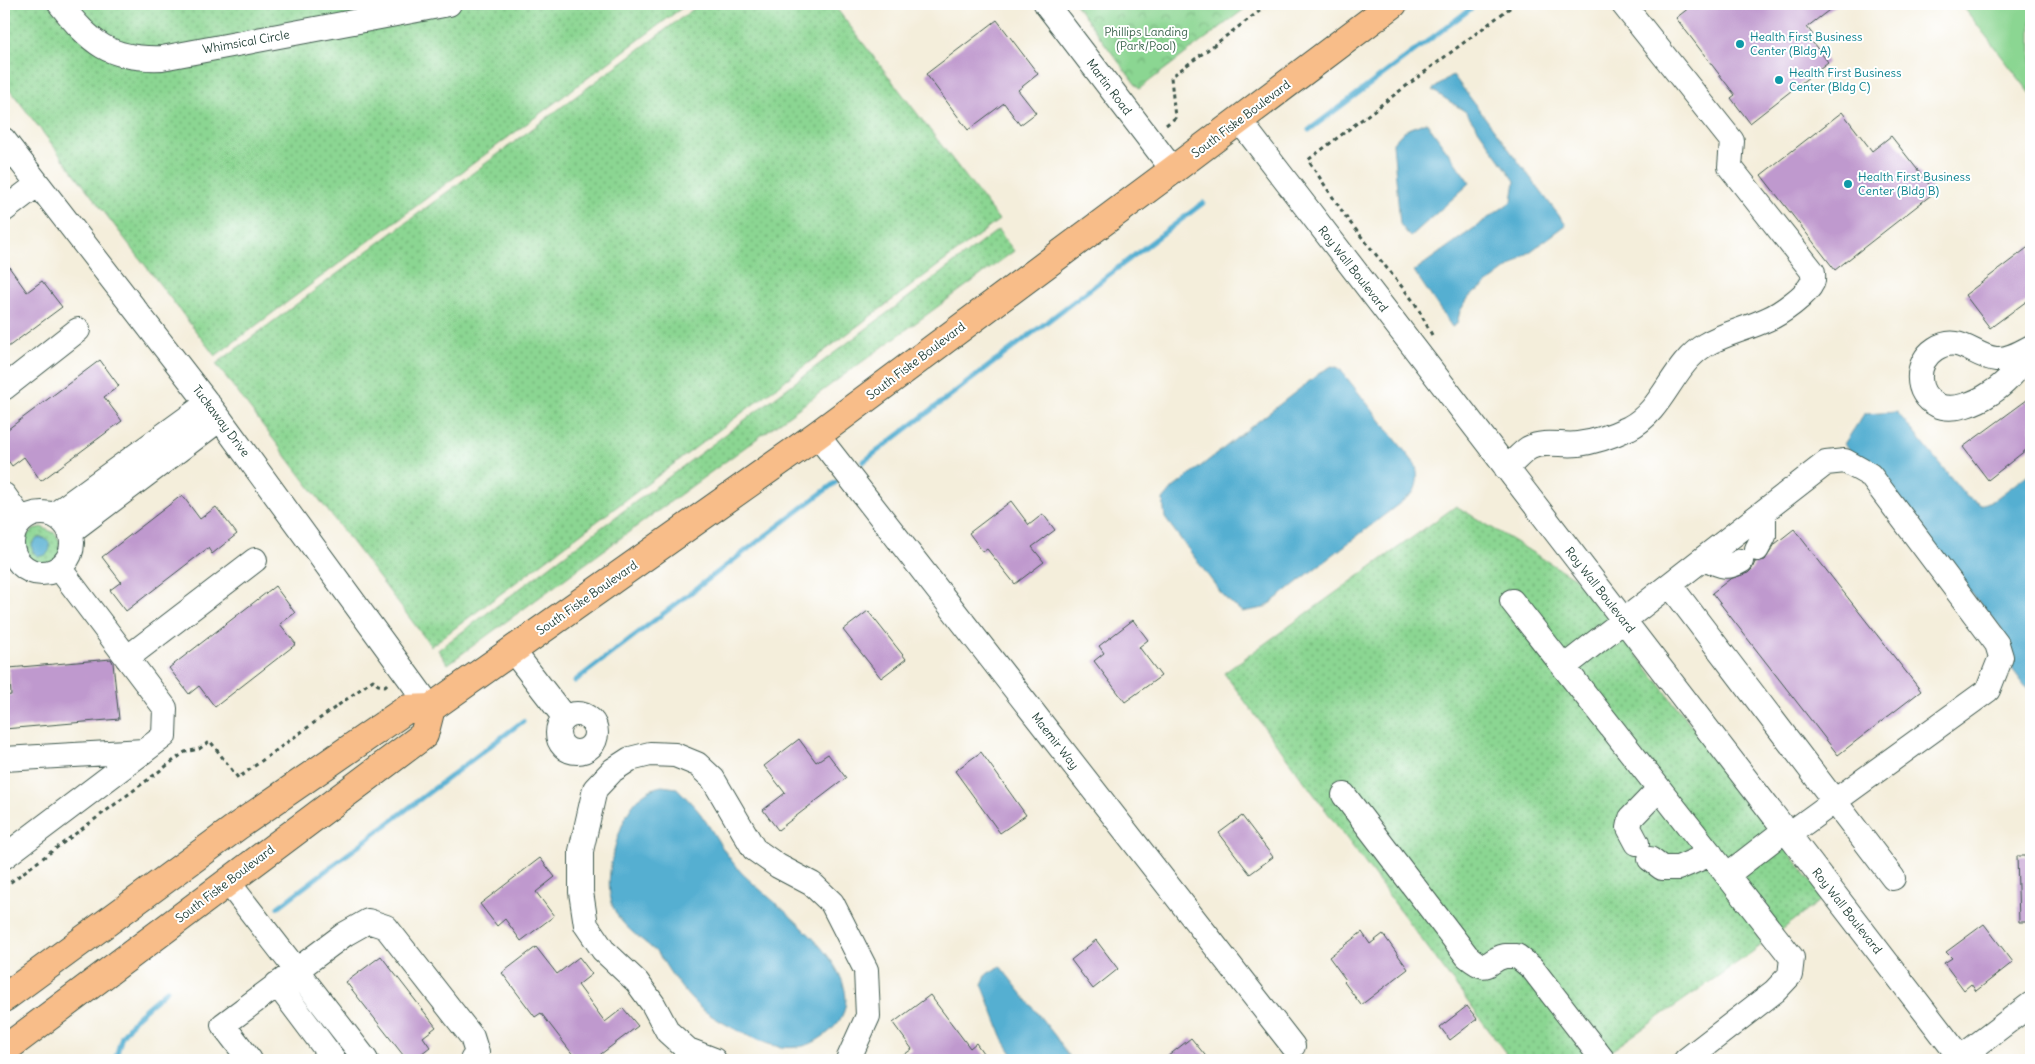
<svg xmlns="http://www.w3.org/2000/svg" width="2035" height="1064" viewBox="0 0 2035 1064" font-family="Delius,sans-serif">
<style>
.grass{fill:url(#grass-dots);stroke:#558a63;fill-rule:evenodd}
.park{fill:url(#park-crowns);stroke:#558a63}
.garden{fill:#8bd692;stroke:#558a63}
.water{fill:#54afd1;stroke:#3a7682}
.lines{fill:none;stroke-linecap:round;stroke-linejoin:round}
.stream{stroke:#54afd1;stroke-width:5}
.building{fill:#bf99ce}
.minor-casing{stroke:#3f584d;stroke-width:26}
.major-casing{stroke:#3f584d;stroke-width:30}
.path{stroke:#3f584d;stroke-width:3;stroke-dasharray:4 4;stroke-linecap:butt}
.minor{stroke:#fff;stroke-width:24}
.major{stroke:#f8bd89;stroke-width:28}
.culture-dot{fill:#0f9aa8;stroke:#fff;stroke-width:2}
.labels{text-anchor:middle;stroke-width:4;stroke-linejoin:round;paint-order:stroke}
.park-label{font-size:12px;fill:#3a634c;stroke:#fff}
.culture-label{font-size:12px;fill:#0d838f;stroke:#fff;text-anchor:start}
.street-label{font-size:12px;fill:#1f3d34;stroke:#fff}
</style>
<defs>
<pattern id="grass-dots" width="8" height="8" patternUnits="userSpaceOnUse" patternTransform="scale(1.25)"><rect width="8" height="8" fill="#8bd692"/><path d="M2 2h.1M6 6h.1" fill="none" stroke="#71af78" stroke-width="1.8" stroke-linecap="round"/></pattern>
<pattern id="park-crowns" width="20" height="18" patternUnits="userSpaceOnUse" patternTransform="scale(1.25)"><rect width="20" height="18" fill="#8bd692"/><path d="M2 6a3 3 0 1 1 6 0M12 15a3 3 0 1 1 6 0" fill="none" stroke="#71af78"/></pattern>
</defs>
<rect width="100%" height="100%" fill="#fff"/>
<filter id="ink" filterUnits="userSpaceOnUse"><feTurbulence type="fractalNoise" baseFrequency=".02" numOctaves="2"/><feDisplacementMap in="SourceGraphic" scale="10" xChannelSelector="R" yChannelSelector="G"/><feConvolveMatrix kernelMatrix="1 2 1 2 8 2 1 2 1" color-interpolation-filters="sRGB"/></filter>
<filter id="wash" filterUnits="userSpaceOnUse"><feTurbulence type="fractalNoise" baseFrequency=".0096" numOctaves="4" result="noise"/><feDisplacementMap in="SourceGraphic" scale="20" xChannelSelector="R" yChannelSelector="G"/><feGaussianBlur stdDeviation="1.12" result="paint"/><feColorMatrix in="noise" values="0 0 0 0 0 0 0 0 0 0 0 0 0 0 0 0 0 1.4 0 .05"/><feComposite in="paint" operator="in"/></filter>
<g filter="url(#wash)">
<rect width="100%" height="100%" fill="#f4eedb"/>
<path class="grass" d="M4,4H687L215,356L4,82Z
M700,4H833L999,220L431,646L216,364Z
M998,230L1014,251L448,664L438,650Z
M1456,506L1581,582L1824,898L1751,953L1598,1060H1511L1224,673Z
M41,527L55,533C60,539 62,547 59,555C44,591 0,537 41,527ZM40,537L45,538L33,553L32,543Z"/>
<path class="park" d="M1075,4H1251L1139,89Z"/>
<path class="garden" d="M1961,4H2031V94Z"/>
<path class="water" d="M1453,75L1566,225L1469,297L1460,311L1457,324L1452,327L1414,271L1512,201L1515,181L1466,112L1432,90Z
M1426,122L1470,183L1410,237L1400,224L1393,143L1404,131Z
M1332,366L1339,368L1415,464C1419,474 1418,484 1413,493L1264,608L1242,612L1224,597L1165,518L1163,500L1173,488L1321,372Z
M1897,412L1967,497L1981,505L1994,500L2031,472V694L2013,670L2008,646L2001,628L1844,444L1864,414Z
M32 547a9 9 0 1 1 18 0a9 9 0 1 1-18 0Z
M662,786L677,788C684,796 693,804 700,813C714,832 724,854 741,872C776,908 903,991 816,1041C804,1048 788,1049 776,1046C759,1043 708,1017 696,1004C686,994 678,984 670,972C665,965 661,956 655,951C640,937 621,927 613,907C604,880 613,849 623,823C630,806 643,789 662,786Z
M1000,966L1056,1037L1071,1060H1016L1004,1041L982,984L987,974Z"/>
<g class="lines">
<path class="stream" d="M1309,130L1477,4
M863,462L1203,203
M575,681L836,482
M278,907L523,721
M115,1060L122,1036L136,1017L167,990"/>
</g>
<g id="blocks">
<path class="building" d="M1694,4H1837L1807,27L1813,35L1809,38L1828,62L1750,123L1731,98L1735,95L1676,18Z
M997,20L1038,74L1018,90L1036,113L1020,125L1004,103L968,130L926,74Z
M1842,112L1872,151L1891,136L1935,192L1835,270L1761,175Z
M2031,245V298L1990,328L1965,295Z
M4,260L27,292L42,281L62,307L4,350Z
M100,360L119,386L104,397L122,421L41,481L24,457L12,466L4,455V432Z
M2031,397V446L1988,480L1963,447Z
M182,495L200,519L216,507L237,534L212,554L208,548L126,611L110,590L121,582L102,557Z
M1011,501L1029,525L1043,514L1055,530L1032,547L1044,562L1015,584L987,549L983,552L969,533Z
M1794,529L1921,691L1838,755L1712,593L1730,579L1748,573L1752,569L1755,562L1765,560L1775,544Z
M275,586L295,613L280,624L296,644L215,707L199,686L189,694L169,668Z
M868,611L906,659L881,678L843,630Z
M1133,620L1148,640L1139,647L1161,676L1125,702L1094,661L1104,653L1099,646Z
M111,659L113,663L119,719L4,729V696L11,695L9,668Z
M799,739L816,762L828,754L846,778L778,830L763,810L785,793L764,766Z
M981,752L1026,815L1000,833L955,771Z
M1242,816L1273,857L1250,874L1219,833Z
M2017,856H2031V922H2019Z
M540,858L555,877L536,892L554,916L521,941L505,919L497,926L480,904Z
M1984,924L2013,962L1976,991L1971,984L1964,990L1944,963L1952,958L1946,952Z
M1362,932L1370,944L1383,934L1408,969L1361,1005L1344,982L1346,980L1329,957Z
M1096,940L1118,969L1093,989L1071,960Z
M536,947L557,974L579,957L592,974L578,985L605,1022L623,1008L638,1026L593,1060H577L541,1013L535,1017L502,973Z
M381,956L436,1027L423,1037L430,1047L413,1060H407L346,982Z
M930,995L970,1048L976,1043L988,1060H897L912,1049L893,1023Z
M1467,1006L1477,1019L1450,1040L1440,1027Z
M1191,1038L1209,1060H1163Z"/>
</g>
</g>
<g filter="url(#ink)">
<use href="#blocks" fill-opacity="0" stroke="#3f584d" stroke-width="1"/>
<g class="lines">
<g class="minor-casing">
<path id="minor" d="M60,4C91,43 109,60 162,58L449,4
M1046,4L1173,170
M1239,120L1962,1060
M4,140L220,419L431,708
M4,210L38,184
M2031,347C2020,353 2008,360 1996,359C1973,357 1960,333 1935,349C1915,362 1914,394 1937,405C1953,413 1978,402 1991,393C2007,383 2019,367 2031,352
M4,388L78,330
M817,435L1293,1046
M1506,468C1514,462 1521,453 1529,448C1544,440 1562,446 1578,444C1595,442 1614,435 1629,428C1664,410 1672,365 1705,345C1725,333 1747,329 1768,319C1780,314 1807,295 1812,283C1814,280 1813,276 1813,272L1730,167L1732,141L1623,4
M4,495L22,520
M12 543a30 30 0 1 1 60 0a30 30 0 1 1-60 0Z
M54,515L208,403
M70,532L220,419
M1757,549L1764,536V512
M1705,558C1719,565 1726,570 1741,561
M1670,585L1893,878
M1512,601L1727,875
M513,651L565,718
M127,658L255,560
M1564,667L1826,463L1845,461L1870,475L1997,644L2001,657L1988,690L1788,835
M558 733a19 19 0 1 1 38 0a19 19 0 1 1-38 0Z
M4,759L144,751
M1344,795L1467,956C1491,976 1485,960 1505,956C1508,956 1514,956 1517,956L1532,968L1603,1060
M1637,843L1629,828L1631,818L1659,789
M4,857L164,736L165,708L60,569
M1650,859L1662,868H1678L1711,854
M228,882L366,1060
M277,984L334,1060
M1960,1058L2031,1004
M250,1060L223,1025L345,934L368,921L386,927L472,1037L477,1053L472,1060
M714,1060L688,1050L668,1032L653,1004L637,982L603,950L586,925L581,892V851L595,789L613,770L630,759L650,754L675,755L697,764L713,779L754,849L778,866L812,884L832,903L866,970L868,1016L848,1060
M1686,1060L1775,991L1790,975L1792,958L1727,875L1785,830"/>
</g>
<g class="major-casing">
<path id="major" d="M4,998L238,826L407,709L431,708L817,435L1173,170L1393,4
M4,1050L424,735L431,708"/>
</g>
<path class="path" d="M1166,125L1175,118L1171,77L1269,4
M1432,335L1415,303L1348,220L1308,160L1515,4
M4,887L185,752L199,749L210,741L238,778L373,680L378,685L385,686L388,683"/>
<use href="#minor" class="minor"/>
<use href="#major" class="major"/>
</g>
</g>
<g class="culture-dot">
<circle cx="1740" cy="44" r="5"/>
<circle cx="1779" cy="80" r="5"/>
<circle cx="1848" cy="184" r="5"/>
</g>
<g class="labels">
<g class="park-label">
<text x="1146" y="36">Phillips Landing<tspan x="1146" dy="14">(Park/Pool)</tspan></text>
</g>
<g class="culture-label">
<text x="1750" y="41">Health First Business<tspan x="1750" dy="14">Center (Bldg A)</tspan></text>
<text x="1789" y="77">Health First Business<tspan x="1789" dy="14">Center (Bldg C)</tspan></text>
<text x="1858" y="181">Health First Business<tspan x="1858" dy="14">Center (Bldg B)</tspan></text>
</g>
<g class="street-label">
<text transform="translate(246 42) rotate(-10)" y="4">Whimsical Circle</text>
<text transform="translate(1109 87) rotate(53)" y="4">Martin Road</text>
<text transform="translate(1241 119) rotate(-37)" y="4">South Fiske Boulevard</text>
<text transform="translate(1353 269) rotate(52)" y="4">Roy Wall Boulevard</text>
<text transform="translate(916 361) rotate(-37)" y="4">South Fiske Boulevard</text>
<text transform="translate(221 421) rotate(53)" y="4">Tuckaway Drive</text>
<text transform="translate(1600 590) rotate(52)" y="4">Roy Wall Boulevard</text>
<text transform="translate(587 598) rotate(-35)" y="4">South Fiske Boulevard</text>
<text transform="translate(1055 741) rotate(52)" y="4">Maemir Way</text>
<text transform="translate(225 884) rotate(-37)" y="4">South Fiske Boulevard</text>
<text transform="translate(1847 911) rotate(52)" y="4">Roy Wall Boulevard</text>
</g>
</g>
<rect width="2035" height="1064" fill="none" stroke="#fff" stroke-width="20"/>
</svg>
